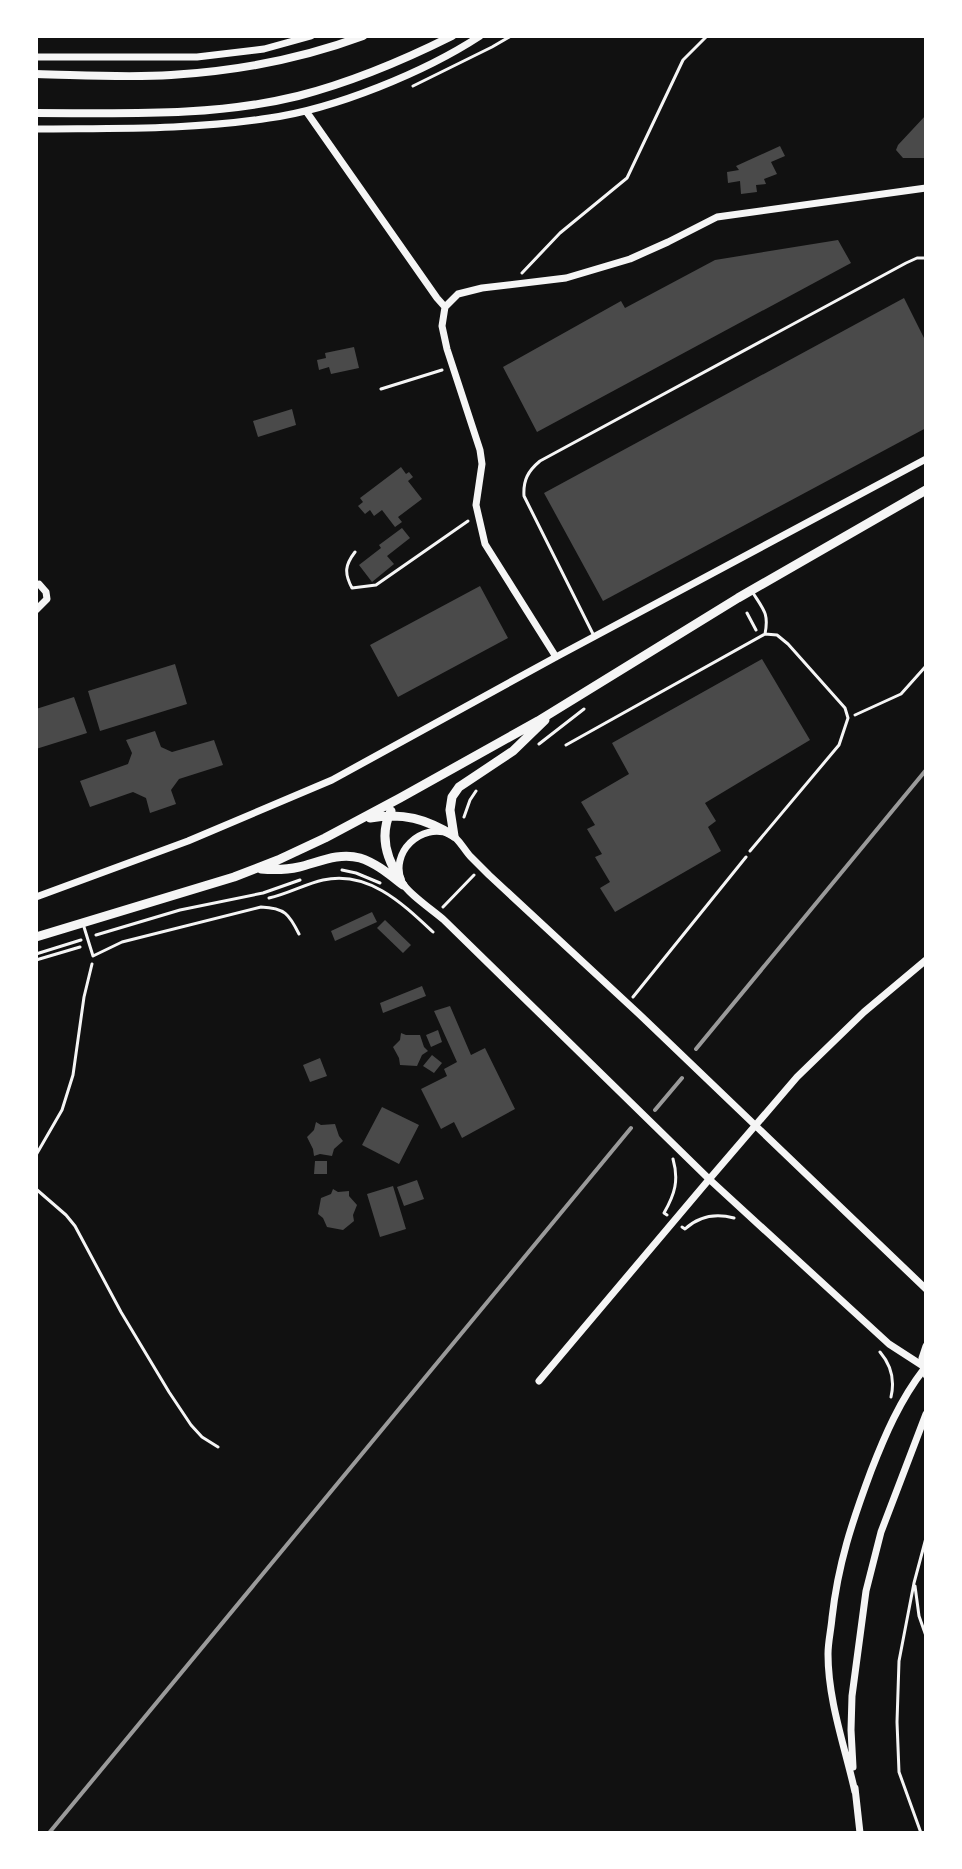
<svg xmlns="http://www.w3.org/2000/svg" width="962" height="1869" viewBox="0 0 962 1869" font-family="Bitter,serif">
<style>
.building{fill:#4a4a4a}
.lines{fill:none;stroke-linecap:round;stroke-linejoin:round}
.path{stroke:#f5f5f5;stroke-width:3}
.service{stroke:#f5f5f5;stroke-width:3}
.minor{stroke:#f5f5f5;stroke-width:7}
.tertiary{stroke:#f5f5f5;stroke-width:8}
.secondary{stroke:#f5f5f5;stroke-width:9}
.rail{stroke:#9a9a9a;stroke-width:4}
</style>
<rect width="100%" height="100%" fill="#111"/>
<path class="building" d="M926,115V158H903L896,150L898,145Z
M780,146L785,156L771,162L777,174L764,179L766,184L756,185L757,192L741,194L740,181L728,183L727,172L739,170L736,166Z
M838,240L851,263L537,432L503,367L621,301L625,308L715,260Z
M904,298L926,342V428L603,601L544,493Z
M354,347L359,368L331,374L329,367L319,370L317,360L326,358L325,353Z
M292,409L296,425L258,437L253,421Z
M401,467L406,474L409,472L413,477L408,481L422,499L398,517L402,522L395,527L382,510L374,516L370,510L365,514L358,506L363,502L360,498Z
M402,528L410,538L387,556L394,564L372,582L359,565L381,548L379,545Z
M480,586L508,638L398,697L370,645Z
M762,659L810,740L705,803L716,821L708,827L721,851L615,912L600,888L610,882L595,857L602,854L587,829L595,825L581,802L629,774L612,743Z
M175,664L187,704L100,731L88,691Z
M74,697L87,733L36,749V709Z
M155,731L161,747L172,752L214,740L223,765L179,779L171,790L176,804L150,813L146,798L133,792L90,807L80,781L128,764L132,753L126,740Z
M372,912L377,922L335,941L331,931Z
M385,920L411,945L403,953L377,928Z
M422,986L426,996L383,1013L380,1003Z
M450,1006L471,1055L485,1048L515,1109L462,1138L454,1122L441,1129L421,1089L447,1076L444,1069L457,1062L434,1011Z
M438,1030L442,1042L431,1047L426,1035Z
M401,1033L406,1035H420L424,1047L428,1051L422,1055L417,1066L400,1065L399,1058L393,1047L400,1040Z
M432,1055L442,1063L434,1073L423,1066Z
M320,1058L327,1076L310,1082L303,1065Z
M382,1107L419,1125L399,1164L362,1145Z
M316,1122L321,1125L335,1124L339,1136L343,1141L334,1149L332,1156L320,1154L314,1156L313,1149L307,1137L314,1130Z
M315,1161H327V1174H314Z
M417,1180L424,1199L404,1206L397,1187Z
M393,1186L406,1229L380,1237L367,1194Z
M333,1189L338,1192L349,1191V1196L357,1205L353,1215L354,1221L343,1230L327,1227L323,1218L318,1214L321,1198L331,1194Z"/>
<g class="lines">
<path class="path" d="M413,86L492,47L511,36
M522,273L560,233L627,178L683,60L707,36
M381,389L442,370
M355,552C345,565 344,573 352,588L376,585L468,521
M747,613L756,630
M855,715L901,694L926,666
M539,744L584,709
M464,817L470,800L476,791
M342,870L356,873L380,883
M269,898C288,894 305,884 323,880C368,870 402,903 433,932
M443,907L474,875
M96,935L180,910L263,893L300,880
M36,954L81,940
M36,960L80,947
M633,997L746,857
M36,1155L62,1110L73,1075L84,997L92,964
M36,1189L66,1215L75,1226L121,1312L169,1392L191,1425L202,1437L218,1447
M667,1215L664,1213C675,1194 679,1180 673,1159
M682,1227L685,1229C699,1216 715,1213 734,1218
M880,1352C892,1366 895,1380 891,1397"/>
<path class="service" d="M594,636L524,496C523,480 528,471 540,461L906,263L917,258H926
M566,745L765,634C769,614 764,610 753,593
M750,851L839,745L848,718L845,708L788,644L777,635L765,634
M84,927L93,956L122,942L261,907C285,908 289,914 299,934
M915,1586L919,1616L926,1636
M921,1833L899,1772L897,1722L899,1661L914,1583L926,1538"/>
<path class="minor" d="M36,57H197L264,49L311,36
M306,111L437,298L445,307L442,326L447,349L480,450L482,464L476,505L485,544L556,657
M36,129C114,128 192,130 269,118C335,109 425,72 480,36
M445,307L458,294L482,288L566,278L630,259L668,242L717,217L926,188
M36,585L39,584L46,592L47,599L36,610
M36,897L188,841L332,780L556,657L926,459
M926,1346L922,1358L926,1375
M923,1366L889,1344L709,1179L444,920C434,911 407,893 402,882C389,853 421,822 450,834C459,838 464,850 471,857C477,863 483,869 489,875L639,1014L926,1289
M539,1381L706,1183L797,1077L864,1012L926,960
M853,1767L851,1730L852,1696L866,1591L881,1532L926,1414
M855,1788L860,1833
M855,1792C845,1747 828,1701 828,1654C828,1642 831,1630 832,1618C838,1564 852,1522 871,1471C885,1435 900,1400 924,1369"/>
<path class="tertiary" d="M36,74C81,75 127,78 171,75C237,71 301,59 363,36
M36,113C123,113 213,117 298,96C352,82 402,61 452,36"/>
<path class="secondary" d="M391,811C379,835 386,858 400,879
M370,818C403,812 426,819 454,836
M454,836L450,810L452,797L459,787L513,751L545,720
M261,869C274,870 286,870 299,867C319,862 339,852 360,858C376,863 390,875 403,885
M36,937L234,877L278,860L325,838L400,798L538,721L738,598L926,490"/>
<path class="rail" d="M696,1049L926,770
M655,1110L682,1078
M49,1833L631,1128"/>
</g>
<rect width="962" height="1869" fill="none" stroke="#ffffff" stroke-width="76"/>
</svg>
